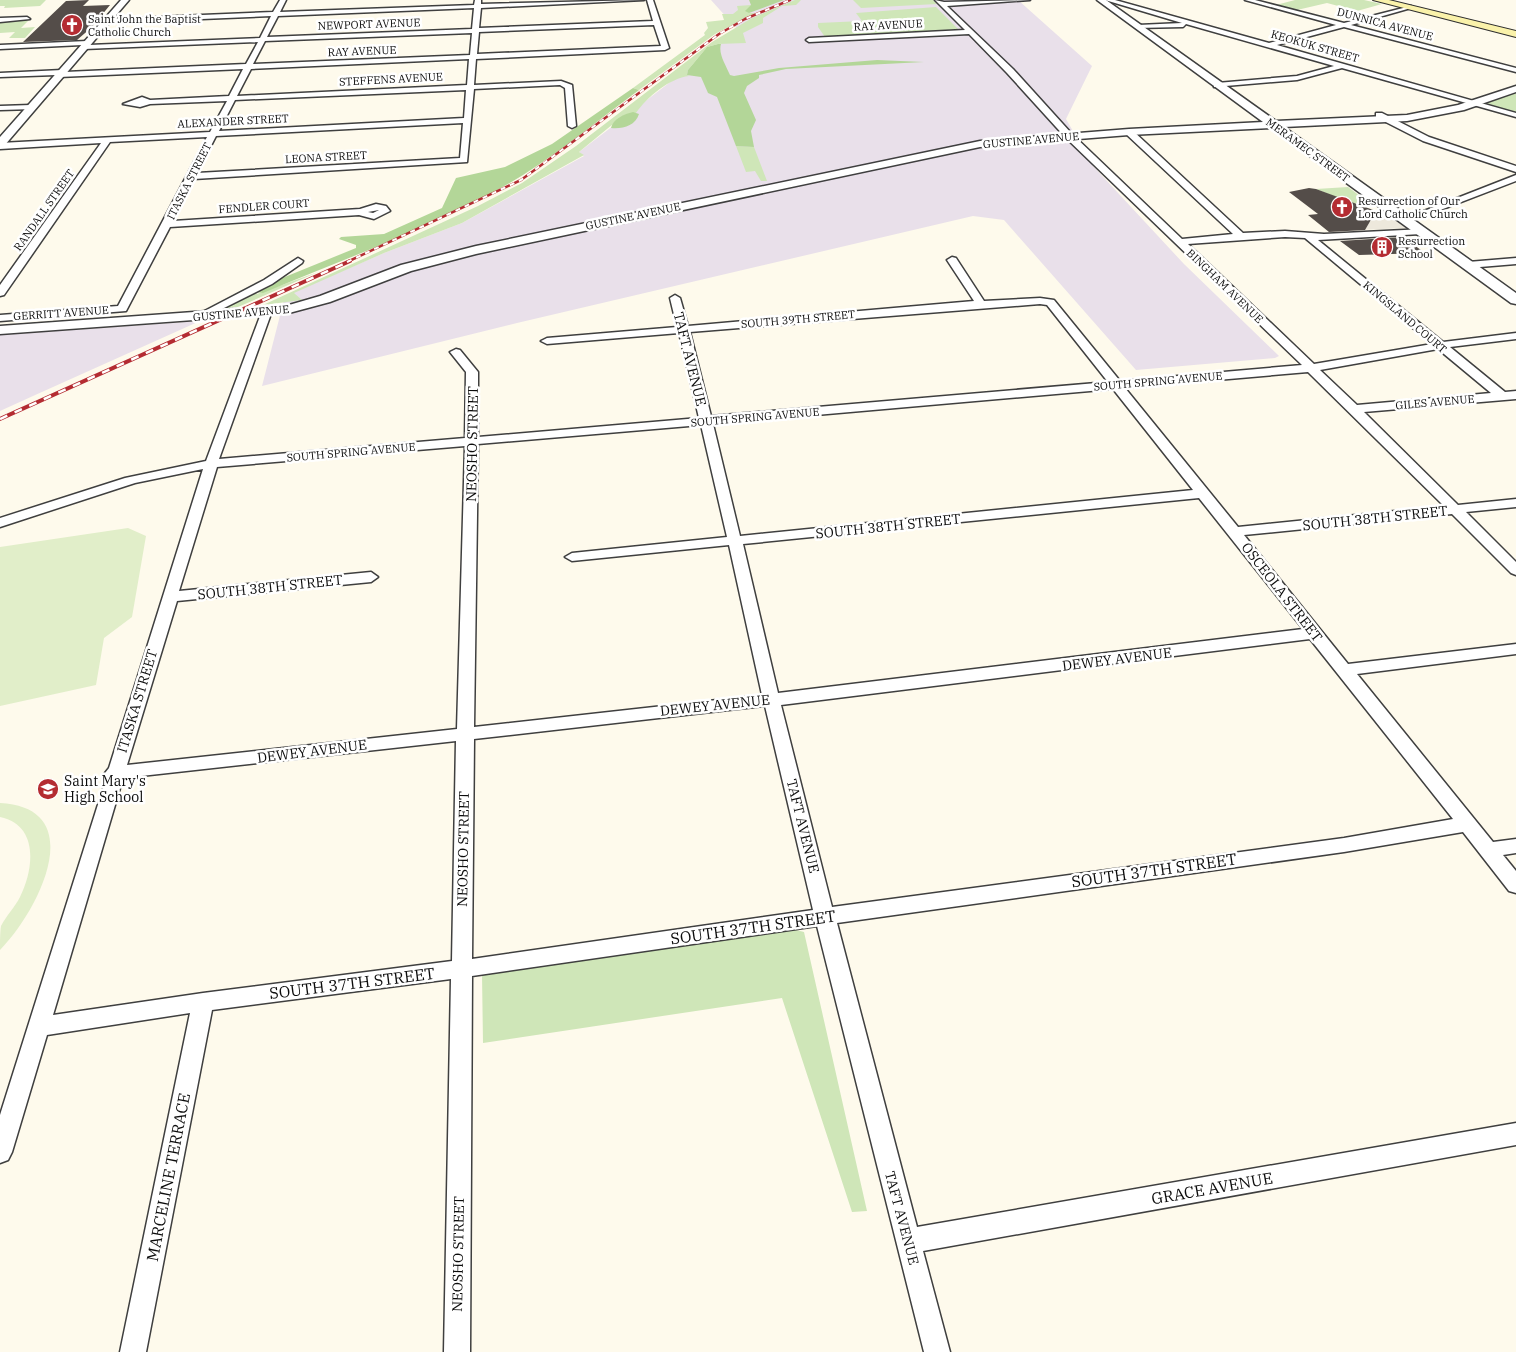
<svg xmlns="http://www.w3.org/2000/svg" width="1516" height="1352" viewBox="0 0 1516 1352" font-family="'IBM Plex Serif',serif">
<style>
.industrial{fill:#e9e0ea}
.green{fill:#cfe6b8}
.forest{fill:#b3d698}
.pitch{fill:#e1eec9}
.plaza{fill:#ede8dc}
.building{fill:#544d49}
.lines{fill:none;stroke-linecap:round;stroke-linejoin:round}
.minor-casing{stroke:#3f3f3f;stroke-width:3}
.tertiary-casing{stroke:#3f3f3f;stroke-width:3}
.secondary-casing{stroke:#2e2e2e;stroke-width:2}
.minor{fill:#fff;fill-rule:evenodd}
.tertiary{fill:#fff;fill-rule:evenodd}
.secondary{fill:#faf2aa;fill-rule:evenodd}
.rail-far1-casing{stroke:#b42c32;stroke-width:2.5}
.rail-casing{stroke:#b42c32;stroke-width:4}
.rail-far1{stroke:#fff;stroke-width:2;stroke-dasharray:5;stroke-linecap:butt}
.rail{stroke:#fff;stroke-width:2.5;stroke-dasharray:8;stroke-linecap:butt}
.labels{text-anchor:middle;stroke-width:5;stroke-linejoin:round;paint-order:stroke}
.far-poi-label{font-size:11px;fill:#0c0c0c;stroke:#fff;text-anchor:start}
.far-street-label{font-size:11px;fill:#0c0c0c;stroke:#fff}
.street-label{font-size:14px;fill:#0c0c0c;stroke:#fff}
.poi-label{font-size:14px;fill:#0c0c0c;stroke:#fff;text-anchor:start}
.near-street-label{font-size:16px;fill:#0c0c0c;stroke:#fff}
</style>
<rect width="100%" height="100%" fill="#fefaec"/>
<path class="industrial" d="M711,0H1018L1092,66L1066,119L1093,166L1184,264L1279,356L1275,358L1136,370L1004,220L973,216L517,323L262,386L285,296L384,253L462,223L584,156L579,152L738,30Z
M200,321L33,396L0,411V335Z"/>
<path class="green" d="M0,0H46L40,6L4,8L5,6H0Z
M795,0H801L796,5L782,6L763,18V23L743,33L746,43L718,44L707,47L688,70L687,75L689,76C670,78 647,97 636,113L624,115L579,152L584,155L462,223L384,253L294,293L302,300L263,305L478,206L522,183L576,146L712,42L752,18Z
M853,0H933L937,4L861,8Z
M1295,0H1364L1382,4L1357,11L1327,3L1297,10L1276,5Z
M751,5L749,13H755L715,34L639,90L633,88L705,35L704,33L708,28L706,22L724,20L722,14H733L738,10L737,6Z
M936,7L960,31L825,37L818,27V23L862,21L856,13Z
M29,20L21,28L35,27L25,38H9L15,32L0,33V21Z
M1516,92V113L1484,103Z
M736,146L754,147L767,181H761L755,171L746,172Z
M1348,187L1364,199L1354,204L1316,189Z
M318,272L238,307L221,309L255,292L257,294Z
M792,929L804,932L867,1211L852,1212L782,998L483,1043L482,974Z"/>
<path class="forest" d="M749,0H784L749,13L745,11L751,5Z
M718,44H721C718,54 726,65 730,75L734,76L779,68L877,60L924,62L786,69L759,75V78L747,86L744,93L756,120L751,131L754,147L736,146L717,97L708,93L701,77L687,75L688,70L707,47Z
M633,88L639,90C601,118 563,150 523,175C443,224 349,257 263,293L255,292L275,281L356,248V245L339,239L341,237L384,234L442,208L456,178L505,167L552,144Z
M633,112L639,114C635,126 623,129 611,128C613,119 624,114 633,112Z"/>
<path class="pitch" d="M128,528L146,536L132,617L104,638L96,685L0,706V547Z
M0,803C92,808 37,913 0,950C0,943 0,932 1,926C6,916 15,907 20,897C34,869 39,825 0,817Z"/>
<path class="plaza" d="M1375,211L1389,213L1408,228L1357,230Z"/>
<path class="building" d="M89,0L83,6L110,5L92,27L77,40L23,42L66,1Z
M1309,188L1316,189L1376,211L1365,230L1329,232L1308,215L1318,214L1289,192Z
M1403,237L1425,253L1359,255L1340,241Z"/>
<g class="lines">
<g class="minor-casing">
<path id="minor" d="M280,0H286L280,12L474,5L475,0H481V4L644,0L481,8L479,28L653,21L647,0H653L669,48L665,50L476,59L474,85L561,81L572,85L576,126L572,128L568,126L565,88L560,85L474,89L467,162L194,179L173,221L360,209L376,204L386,206L390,211L374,219L359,215L170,227L126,311L0,321V315L118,306L207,137L110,142L4,295L0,296V285L101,143L0,149V143L210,132L227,101L150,104L140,107L123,104L142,97L150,100L229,96L243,69L59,77L56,75L0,77V73L62,70L65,72L246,64L258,42L84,49L80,47L82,45L0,49V45L87,41L90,43L89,45L260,38L271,16L106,23L103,21L106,19L273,12ZM474,8L472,29L267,37L278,16ZM654,25L661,46L477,54L479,32ZM472,33L470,55L253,64L265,41ZM469,59L467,85L237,96L251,69ZM466,90L464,118L219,131L235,100ZM463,123L460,158L197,173L216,136ZM379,210L373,213L368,212Z
M935,0L944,2L1030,0L947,6L1013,69L1072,134L1182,239L1233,234L1126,134V130H1132L1243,233L1285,231L1324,234L1424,229V233L1421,234L1318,240L1443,342L1516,333V339L1450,347L1505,392L1516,391V399L1364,412L1458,505L1516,499V507L1466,512L1516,562V575L1511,573L1452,514L1244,535L1348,664L1516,644V654L1357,674L1493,842L1516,839V853L1503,855L1516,871V893L1509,891L1463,832L1344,852L837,923L917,1227L1516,1123V1145L923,1251L950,1352H924L817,926L472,976L470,1352H444L451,979L212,1010L146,1352H120L190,1013L47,1035L12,1152L8,1160L0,1163V1115L107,776L105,773L109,768L203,469L135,483L0,527V518L125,478L206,461L262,311L267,308L272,311L219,459L465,438L466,372L450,352L456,349L460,350L478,372V437L699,418L679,333L547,344L541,341L547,338L677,327L670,298L675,295L680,298L688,326L974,301L947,260L952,257L956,258L984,301L1040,298L1054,300L1120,381L1302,365L1066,138L1007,73L969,34L809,42L806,40L809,38L965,30ZM1285,237L1305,238L1432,344L1314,364L1188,244ZM1040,304L1047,305L1108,382L711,416L690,332ZM1438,349L1491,393L1357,405L1320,370ZM1308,372L1444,506L1238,527L1125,388ZM1113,389L1193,490L740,536L713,424ZM701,425L727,537L572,553L565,557L572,561L729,545L762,695L474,727L478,444ZM465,446L457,729L127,765L177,601L371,582L378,577L371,572L179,591L217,467ZM1199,498L1303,629L778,693L743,544ZM1310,639L1453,819L1344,838L832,907L781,705ZM765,706L813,910L472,959L474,739ZM456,741L452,961L203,993L53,1015L123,778Z
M1105,0H1115L1269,43L1336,25L1245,0H1255L1344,23L1411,6V8L1351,25L1516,68V72L1344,27L1277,45L1516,113V117L1342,68L1297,80L1214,87V83H1217L1297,76L1334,66L1186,24L1183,27L1136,28L1138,25L1182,23Z
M0,18L27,17L30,19L0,22Z
M31,105L35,107L34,109L0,110V106Z
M1376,113H1382L1429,137L1516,166V172L1423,141L1376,117Z
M1516,175V181L1409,222L1401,220Z
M298,258L303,261L302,263L272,284L204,318L200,319L195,316L264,280Z
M1516,258V264L1468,268L1463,265L1468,262Z"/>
</g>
<g class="tertiary-casing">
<path id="tertiary" d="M121,0H129L4,146L0,147V137Z
M1097,0H1106L1276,121L1407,115L1458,105L1516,86V92L1464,110L1407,121L1284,127L1516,293V304L1511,303L1271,128L1129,135L980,147L476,254L411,271L330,302L289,313L0,334V326L289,305L320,296L401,265L476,246L980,141L1129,129L1263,122Z"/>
</g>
<g class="secondary-casing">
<path id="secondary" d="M1373,0H1389L1516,31V37Z"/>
</g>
<use href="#minor" class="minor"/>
<use href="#tertiary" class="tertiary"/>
<use href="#secondary" class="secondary"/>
<g class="rail-far1-casing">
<path id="rail-far1" d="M347,262L521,180L719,34L745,19L790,0"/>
</g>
<g class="rail-casing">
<path id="rail" d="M0,419L350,261"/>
</g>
<use href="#rail-far1" class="rail-far1"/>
<use href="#rail" class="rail"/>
</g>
<defs>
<g id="church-disc" transform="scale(1.125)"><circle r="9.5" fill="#b42c32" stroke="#fff"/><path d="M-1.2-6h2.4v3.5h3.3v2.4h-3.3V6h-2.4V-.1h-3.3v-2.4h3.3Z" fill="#fff"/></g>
<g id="building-disc" transform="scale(1.125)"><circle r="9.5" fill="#b42c32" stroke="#fff"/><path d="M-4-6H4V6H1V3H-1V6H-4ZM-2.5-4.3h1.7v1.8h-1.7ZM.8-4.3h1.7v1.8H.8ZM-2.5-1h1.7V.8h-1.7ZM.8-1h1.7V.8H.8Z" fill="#fff"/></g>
<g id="school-disc" transform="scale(1.125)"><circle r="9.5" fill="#b42c32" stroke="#fff"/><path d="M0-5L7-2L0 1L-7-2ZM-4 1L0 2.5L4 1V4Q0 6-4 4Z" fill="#fff"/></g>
</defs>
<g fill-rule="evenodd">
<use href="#church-disc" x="72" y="25"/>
<use href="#church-disc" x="1342" y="207"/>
<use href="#building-disc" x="1382" y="247"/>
<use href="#school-disc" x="48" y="789"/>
</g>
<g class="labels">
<g class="far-poi-label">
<text x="88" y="23">Saint John the Baptist<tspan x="88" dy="13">Catholic Church</tspan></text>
<text x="1358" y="205">Resurrection of Our<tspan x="1358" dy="13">Lord Catholic Church</tspan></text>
<text x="1398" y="245">Resurrection<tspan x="1398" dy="13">School</tspan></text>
</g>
<g class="far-street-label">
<text transform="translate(369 24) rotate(-2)" y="4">NEWPORT AVENUE</text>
<text transform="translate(1385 24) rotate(15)" y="4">DUNNICA AVENUE</text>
<text transform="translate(888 25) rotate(-3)" y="4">RAY AVENUE</text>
<text transform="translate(1315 46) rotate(16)" y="4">KEOKUK STREET</text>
<text transform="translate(362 51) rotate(-2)" y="4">RAY AVENUE</text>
<text transform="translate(391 79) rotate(-3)" y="4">STEFFENS AVENUE</text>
<text transform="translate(233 121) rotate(-3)" y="4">ALEXANDER STREET</text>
<text transform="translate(1031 140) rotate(-5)" y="4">GUSTINE AVENUE</text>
<text transform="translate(1308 150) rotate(36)" y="4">MERAMEC STREET</text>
<text transform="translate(326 157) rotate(-3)" y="4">LEONA STREET</text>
<text transform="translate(189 181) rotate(-63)" y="4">ITASKA STREET</text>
<text transform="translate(264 206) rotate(-4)" y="4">FENDLER COURT</text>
<text transform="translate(44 210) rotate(-55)" y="4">RANDALL STREET</text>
<text transform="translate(633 216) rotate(-12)" y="4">GUSTINE AVENUE</text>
<text transform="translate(1225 286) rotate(44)" y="4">BINGHAM AVENUE</text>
<text transform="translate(61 313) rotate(-4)" y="4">GERRITT AVENUE</text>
<text transform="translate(241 313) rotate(-5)" y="4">GUSTINE AVENUE</text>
<text transform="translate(1405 317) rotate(40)" y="4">KINGSLAND COURT</text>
<text transform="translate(798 319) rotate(-5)" y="4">SOUTH 39TH STREET</text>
<text transform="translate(1158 381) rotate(-5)" y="4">SOUTH SPRING AVENUE</text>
<text transform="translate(1435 402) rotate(-5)" y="4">GILES AVENUE</text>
<text transform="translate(755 417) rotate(-5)" y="4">SOUTH SPRING AVENUE</text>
<text transform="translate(351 452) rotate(-5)" y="4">SOUTH SPRING AVENUE</text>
</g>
<g class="street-label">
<text transform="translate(690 359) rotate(76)" y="5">TAFT AVENUE</text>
<text transform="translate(472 444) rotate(-89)" y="5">NEOSHO STREET</text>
<text transform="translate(1375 518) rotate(-6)" y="5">SOUTH 38TH STREET</text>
<text transform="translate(888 526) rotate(-6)" y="5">SOUTH 38TH STREET</text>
<text transform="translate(270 587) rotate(-6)" y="5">SOUTH 38TH STREET</text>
<text transform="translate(1282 592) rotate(52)" y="5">OSCEOLA STREET</text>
<text transform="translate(1117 659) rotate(-7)" y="5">DEWEY AVENUE</text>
<text transform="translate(137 701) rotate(-73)" y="5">ITASKA STREET</text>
<text transform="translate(715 705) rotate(-6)" y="5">DEWEY AVENUE</text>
<text transform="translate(312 751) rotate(-7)" y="5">DEWEY AVENUE</text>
<text transform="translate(803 826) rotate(76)" y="5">TAFT AVENUE</text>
<text transform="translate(463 849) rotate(-89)" y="5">NEOSHO STREET</text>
<text transform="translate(902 1218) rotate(75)" y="5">TAFT AVENUE</text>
<text transform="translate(458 1254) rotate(-89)" y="5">NEOSHO STREET</text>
</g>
<g class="poi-label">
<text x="64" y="786">Saint Mary's<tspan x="64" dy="16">High School</tspan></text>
</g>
<g class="near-street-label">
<text transform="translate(1154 870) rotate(-8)" y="6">SOUTH 37TH STREET</text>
<text transform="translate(753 927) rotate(-8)" y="6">SOUTH 37TH STREET</text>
<text transform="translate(352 983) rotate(-7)" y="6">SOUTH 37TH STREET</text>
<text transform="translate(168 1177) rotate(-79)" y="6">MARCELINE TERRACE</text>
<text transform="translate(1212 1188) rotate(-10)" y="6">GRACE AVENUE</text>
</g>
</g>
</svg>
